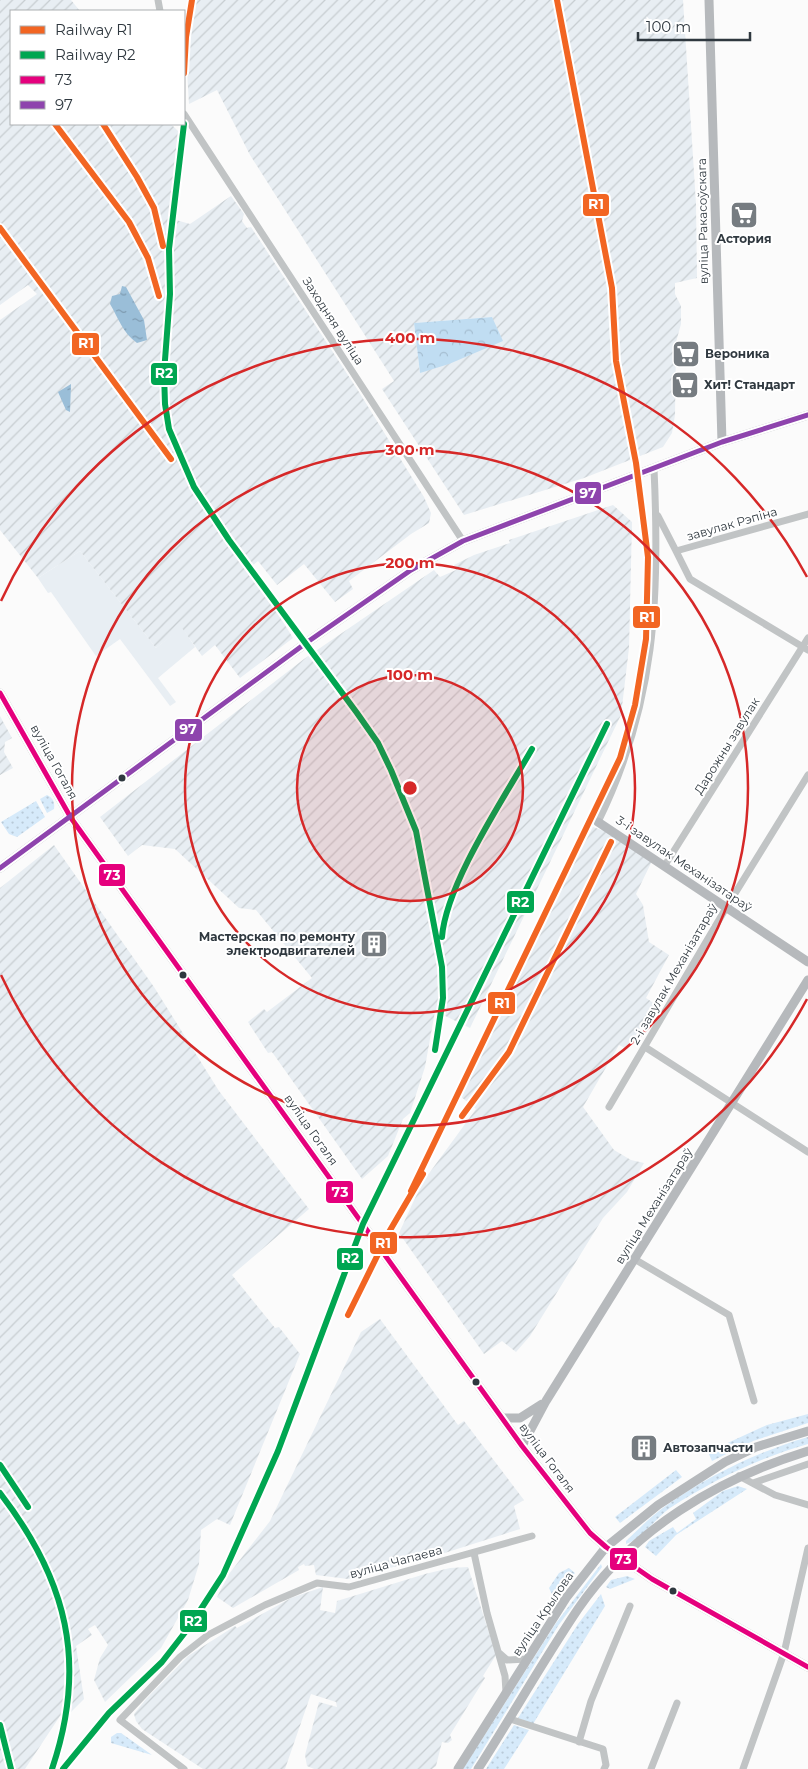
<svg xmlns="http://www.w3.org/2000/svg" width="808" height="1769" viewBox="0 0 808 1769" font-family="Montserrat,sans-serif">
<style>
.built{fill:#e8eef3}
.industrial{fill:url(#industrial-furrows);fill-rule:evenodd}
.green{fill:url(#green-dots)}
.forest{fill:url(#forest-crowns)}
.water{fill:url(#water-ripples)}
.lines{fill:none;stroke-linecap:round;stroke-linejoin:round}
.street{stroke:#c1c4c5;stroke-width:7}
.secondary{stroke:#b6b9bc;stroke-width:9}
.bus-1-casing{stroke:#fff;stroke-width:9}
.bus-2-casing{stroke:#fff;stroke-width:9}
.bus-1{stroke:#e5007d;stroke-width:5}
.bus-2{stroke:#8e44ad;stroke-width:5}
.rail-1-casing{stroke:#fff;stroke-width:10}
.rail-2-casing{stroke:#fff;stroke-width:10}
.rail-1{stroke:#f26522;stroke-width:6}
.rail-2{stroke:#00a651;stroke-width:6}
.ring{fill:none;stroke:#d62828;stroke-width:2.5}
.bus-dot{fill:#2f383f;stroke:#fff;stroke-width:2}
.labels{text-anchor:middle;stroke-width:4;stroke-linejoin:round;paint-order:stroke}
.street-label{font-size:12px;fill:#2f383f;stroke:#fff}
.poi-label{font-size:12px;font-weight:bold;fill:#2f383f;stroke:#fff;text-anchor:start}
.centre{fill:#d62828;stroke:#fff;stroke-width:2.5}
.ring-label{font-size:15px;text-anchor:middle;font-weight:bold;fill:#d62828;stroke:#fff;stroke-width:4;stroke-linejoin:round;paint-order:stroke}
.line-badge{stroke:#fff;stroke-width:2}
.badge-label{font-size:14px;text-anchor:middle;font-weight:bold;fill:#fff}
</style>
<defs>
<pattern id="industrial-furrows" width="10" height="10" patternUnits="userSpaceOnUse" patternTransform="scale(1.25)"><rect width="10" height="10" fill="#e8eef3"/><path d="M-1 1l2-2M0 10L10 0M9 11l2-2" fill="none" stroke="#c7cdd1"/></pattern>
<pattern id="green-dots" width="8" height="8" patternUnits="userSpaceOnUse" patternTransform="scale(1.25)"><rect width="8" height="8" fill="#d6eafa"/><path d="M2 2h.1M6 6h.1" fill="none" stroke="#b8c9d7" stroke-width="1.8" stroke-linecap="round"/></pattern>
<pattern id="forest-crowns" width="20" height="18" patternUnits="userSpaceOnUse" patternTransform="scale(1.25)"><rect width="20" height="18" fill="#c0ddf2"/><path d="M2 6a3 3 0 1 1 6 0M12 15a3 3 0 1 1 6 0" fill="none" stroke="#a5bed1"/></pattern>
<pattern id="water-ripples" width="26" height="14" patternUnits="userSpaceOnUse" patternTransform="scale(1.25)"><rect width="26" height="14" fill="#9abed8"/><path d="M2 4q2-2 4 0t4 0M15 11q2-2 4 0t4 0" fill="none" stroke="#7e9bb1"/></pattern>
</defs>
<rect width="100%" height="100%" fill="#fbfbfb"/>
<path class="built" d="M80,551L156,648L182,627L195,647L158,678L176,702L170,706L120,639L96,656L51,592L48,593L38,578Z"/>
<path class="industrial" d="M0,0H71L80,11H11V124H171L178,131L169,218L190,224L231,196L244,214L242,221L247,228L251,227L359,392L424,497L431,513L429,523L411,534L349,581L353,589L335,602L304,564L277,585L258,561L252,566L233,540L228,543L265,593L293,638L240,678L215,645L202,656L182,628L156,648L80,551L38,578L0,530V320L37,294L28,285L0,305Z
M195,0H683L696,204L697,278L675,283V294L681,306V324L676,342L675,415L672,433L663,447L584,478L464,515L382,389L394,381L250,155L217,90L189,104L186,54ZM492,317L420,373L414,323Z
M613,505L632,522L629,648L621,715L470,1028L435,1011L425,1067L410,1113L403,1119L388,1156L362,1179L272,1052L268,1053L248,1022L264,1009L267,1012L312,978L256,910L239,908L175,849L142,845L128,856L100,817L304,659L434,570L440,577L456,570L454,565L474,555L510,543L509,540Z
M0,716L12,738L5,742L4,752L13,768L0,775Z
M593,827L607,832L652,861L636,894L643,905L649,942L669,955L646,998L655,1004L627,1049L619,1045L583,1107L614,1150L631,1160L644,1163L627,1192L603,1218L530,1336L516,1352L502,1341L484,1354L399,1233L422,1183L476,1109L460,1096L557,895Z
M54,845L154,987L219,1091L309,1209L232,1275L275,1328L279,1327L300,1354L230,1525L217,1519L201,1530L199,1564L188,1600L161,1648L105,1702L94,1680L100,1658L108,1645L95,1625L88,1629L92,1635L76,1646L84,1699L69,1714L60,1716L25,1769H0V888Z
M380,1319L458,1425L464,1421L524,1500L514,1506L520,1529L435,1556L348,1579L316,1575L314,1565L305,1566L304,1564L298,1567L299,1570L233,1608L217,1597L229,1574L270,1521L361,1332Z
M468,1567L496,1655L483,1676L485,1678L450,1735L452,1740L448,1743L442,1742L436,1766L432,1769H314L307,1766L305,1755L319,1702L337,1707L336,1702L311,1694L285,1769H203L142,1729L136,1721L134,1714L146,1699L188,1656L235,1626L237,1628L291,1598L323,1587L320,1610L335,1613L337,1601L425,1574L450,1568Z"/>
<path class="green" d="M47,795C53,798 55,802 54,809L47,813L40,799Z
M36,801L45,817L17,837L9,834L1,822Z
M808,1414V1423L753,1441L712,1461L708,1452L767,1425Z
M808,1437V1444C759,1458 713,1480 670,1508C657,1517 640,1540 626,1544V1541C639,1529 652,1515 667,1505C710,1475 757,1452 808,1437Z
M676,1470L682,1477L620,1523L615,1517Z
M738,1486L747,1489L676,1535L656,1556L645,1547L649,1541L673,1527L677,1533L696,1519L693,1513L723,1491Z
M601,1564L602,1567L558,1626L471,1769H463L556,1623Z
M569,1568L575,1573L554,1599L549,1588L559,1573Z
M627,1576L635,1579L610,1589L606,1587L611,1580Z
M601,1594L605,1606L533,1724L518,1718L578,1624Z
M514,1725L529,1730L504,1769H486Z
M117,1733H121L152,1755L111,1743V1737Z"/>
<path class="forest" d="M492,317L503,341L449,364L420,373L414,323Z"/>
<path class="water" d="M122,286L126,287L144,320L147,340L137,343C122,332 119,319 110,304L112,296L120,294Z
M71,384L70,412L66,410L58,392Z"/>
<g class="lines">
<path class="street" d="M158,0L160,11
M184,114L463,541
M658,516L676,551L808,514
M676,551L690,579L808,650
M598,822C656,704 660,597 654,469
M665,865L808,638
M645,1047L808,1152
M609,1107L726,908L808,775
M636,1260L729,1315L754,1401
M739,1476L775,1495L808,1505
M753,1483L808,1464
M474,1553L487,1613L505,1676L506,1692
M499,1653L507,1660L527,1659
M510,1719L603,1749L606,1765L604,1769
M579,1742L591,1701L630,1606
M184,1769L120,1720L180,1657L208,1635L265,1605L317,1583L349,1587L532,1536
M651,1769L677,1703
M743,1769L784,1653L808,1548"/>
<path class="secondary" d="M709,0L722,442
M0,693L71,818L522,1446L590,1533L606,1547L652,1579L808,1667
M598,822L808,962
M0,868L306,643L411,570L463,541L722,442L808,415
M502,1418H520L542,1404
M522,1446L546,1401L808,980
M458,1769L566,1598L606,1547L658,1505L725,1462L756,1447L808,1431
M478,1769C512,1716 543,1661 578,1609C633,1529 718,1479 808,1451"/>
<g class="bus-1-casing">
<path id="bus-1" d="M0,693L71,818L522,1446L590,1533L606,1547L652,1579L808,1667"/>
</g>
<g class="bus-2-casing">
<path id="bus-2" d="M0,868L306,643L411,570L463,541L722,442L808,415"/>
</g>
<use href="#bus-1" class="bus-1"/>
<use href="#bus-2" class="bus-2"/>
<g class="rail-1-casing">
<path id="rail-1" d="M184,73L186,37L192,0
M55,124L129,222L148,258L159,296
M103,124L137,177L154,208L163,246
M0,228L171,459
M462,1116L509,1052L611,842
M411,1191L620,758L635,705L646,639L648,557L636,463L616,361L612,288L557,0
M348,1315L389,1232L423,1174"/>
</g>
<g class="rail-2-casing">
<path id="rail-2" d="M184,124L169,249L170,294L164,373L165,404L169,429L194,487L229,540L357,713L378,743L391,770L416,831L442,967L443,998L435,1050
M442,937C446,884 504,798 532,749
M0,1465L28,1507
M0,1493C67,1580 88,1663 52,1769
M0,1725L11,1769
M63,1769L109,1713L162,1662L190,1626L223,1575L278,1451L363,1224L607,724"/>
</g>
<use href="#rail-1" class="rail-1"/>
<use href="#rail-2" class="rail-2"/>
</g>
<circle cx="410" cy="788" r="113" fill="#d62828" fill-opacity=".12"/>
<g class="ring">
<circle cx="410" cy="788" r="113"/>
<circle cx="410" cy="788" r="225"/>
<circle cx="410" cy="788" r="338"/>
<path d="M807 999A450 450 0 0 1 1 975M1 601A450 450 0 0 1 807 577"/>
</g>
<defs>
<g id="supermarket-square" transform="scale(1.4375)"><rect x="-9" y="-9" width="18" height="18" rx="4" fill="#767c81" stroke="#fff"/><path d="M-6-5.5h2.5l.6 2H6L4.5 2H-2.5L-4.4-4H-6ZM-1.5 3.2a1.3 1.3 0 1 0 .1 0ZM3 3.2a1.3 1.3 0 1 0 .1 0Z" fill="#fff"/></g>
<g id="building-square" transform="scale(1.4375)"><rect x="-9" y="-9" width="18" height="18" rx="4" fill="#767c81" stroke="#fff"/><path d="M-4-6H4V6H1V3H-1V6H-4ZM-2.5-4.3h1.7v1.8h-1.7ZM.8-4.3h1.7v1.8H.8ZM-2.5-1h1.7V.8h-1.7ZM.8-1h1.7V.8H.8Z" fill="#fff"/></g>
</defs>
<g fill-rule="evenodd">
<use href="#supermarket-square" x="744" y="215"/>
<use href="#supermarket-square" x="686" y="354"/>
<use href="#supermarket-square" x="685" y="385"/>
<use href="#building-square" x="374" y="944"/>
<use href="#building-square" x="644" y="1448"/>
</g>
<g class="bus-dot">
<circle cx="122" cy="778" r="4.5"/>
<circle cx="183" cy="975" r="4.5"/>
<circle cx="476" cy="1382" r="4.5"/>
<circle cx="673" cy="1591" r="4.5"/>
</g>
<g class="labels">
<g class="street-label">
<text transform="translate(703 221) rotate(-91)" y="4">вуліца Ракасоўскага</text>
<text transform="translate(333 321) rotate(57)" y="4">Заходняя вуліца</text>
<text transform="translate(732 524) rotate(-16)" y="4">завулак Рэпіна</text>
<text transform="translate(727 746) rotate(-58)" y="4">Дарожны завулак</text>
<text transform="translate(54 762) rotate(61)" y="4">вуліца Гогаля</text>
<text transform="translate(684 864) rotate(34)" y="4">3-і завулак Механізатараў</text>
<text transform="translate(674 974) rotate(-60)" y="4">2-і завулак Механізатараў</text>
<text transform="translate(311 1130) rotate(55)" y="4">вуліца Гогаля</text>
<text transform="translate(654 1206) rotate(-58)" y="4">вуліца Механізатараў</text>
<text transform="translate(547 1458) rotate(53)" y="4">вуліца Гогаля</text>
<text transform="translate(396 1562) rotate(-15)" y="4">вуліца Чапаева</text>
<text transform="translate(543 1614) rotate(-56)" y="4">вуліца Крылова</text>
</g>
<g class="poi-label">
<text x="744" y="243" text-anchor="middle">Астория</text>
<text x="705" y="358">Вероника</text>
<text x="704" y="389">Хит! Стандарт</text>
<text x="355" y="941" text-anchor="end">Мастерская по ремонту<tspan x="355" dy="14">электродвигателей</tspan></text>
<text x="663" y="1452">Автозапчасти</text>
</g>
</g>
<circle cx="410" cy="788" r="8" class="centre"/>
<g class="ring-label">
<text x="410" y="343">400 m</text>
<text x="410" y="455">300 m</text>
<text x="410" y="568">200 m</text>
<text x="410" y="680">100 m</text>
</g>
<g class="line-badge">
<rect x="582" y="193" width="28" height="24" rx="5" fill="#f26522"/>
<rect x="71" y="332" width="29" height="24" rx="5" fill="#f26522"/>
<rect x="150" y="362" width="28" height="24" rx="5" fill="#00a651"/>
<rect x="574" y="481" width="28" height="24" rx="5" fill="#8e44ad"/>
<rect x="632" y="605" width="29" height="24" rx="5" fill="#f26522"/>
<rect x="174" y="718" width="29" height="24" rx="5" fill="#8e44ad"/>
<rect x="98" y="863" width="28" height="24" rx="5" fill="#e5007d"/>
<rect x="506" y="890" width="29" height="24" rx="5" fill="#00a651"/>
<rect x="487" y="991" width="29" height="24" rx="5" fill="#f26522"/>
<rect x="325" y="1180" width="29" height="24" rx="5" fill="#e5007d"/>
<rect x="369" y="1231" width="29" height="24" rx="5" fill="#f26522"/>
<rect x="336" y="1247" width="28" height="24" rx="5" fill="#00a651"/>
<rect x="609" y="1547" width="29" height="24" rx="5" fill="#e5007d"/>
<rect x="179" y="1609" width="29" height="24" rx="5" fill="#00a651"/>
</g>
<g class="badge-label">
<text x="596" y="209">R1</text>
<text x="86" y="348">R1</text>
<text x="164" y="378">R2</text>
<text x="588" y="498">97</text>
<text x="647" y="622">R1</text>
<text x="188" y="734">97</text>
<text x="112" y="880">73</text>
<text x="520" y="907">R2</text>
<text x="502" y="1008">R1</text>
<text x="340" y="1197">73</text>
<text x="383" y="1248">R1</text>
<text x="350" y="1263">R2</text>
<text x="623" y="1564">73</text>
<text x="193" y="1626">R2</text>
</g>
<rect x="10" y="10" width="175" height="115" fill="#ffffff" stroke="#acafb2"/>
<rect x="20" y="26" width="25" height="8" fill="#f26522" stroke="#acafb2"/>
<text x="55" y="35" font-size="15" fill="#2f383f">Railway R1</text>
<rect x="20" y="51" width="25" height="8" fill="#00a651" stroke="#acafb2"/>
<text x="55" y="60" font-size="15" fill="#2f383f">Railway R2</text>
<rect x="20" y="76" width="25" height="8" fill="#e5007d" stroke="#acafb2"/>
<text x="55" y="85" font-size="15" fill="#2f383f">73</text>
<rect x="20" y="101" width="25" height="8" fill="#8e44ad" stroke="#acafb2"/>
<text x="55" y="110" font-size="15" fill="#2f383f">97</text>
<path d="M638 32v8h112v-8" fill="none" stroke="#2f383f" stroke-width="2.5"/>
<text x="646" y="32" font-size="15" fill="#2f383f" stroke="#ffffff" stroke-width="4" paint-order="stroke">100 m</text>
</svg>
